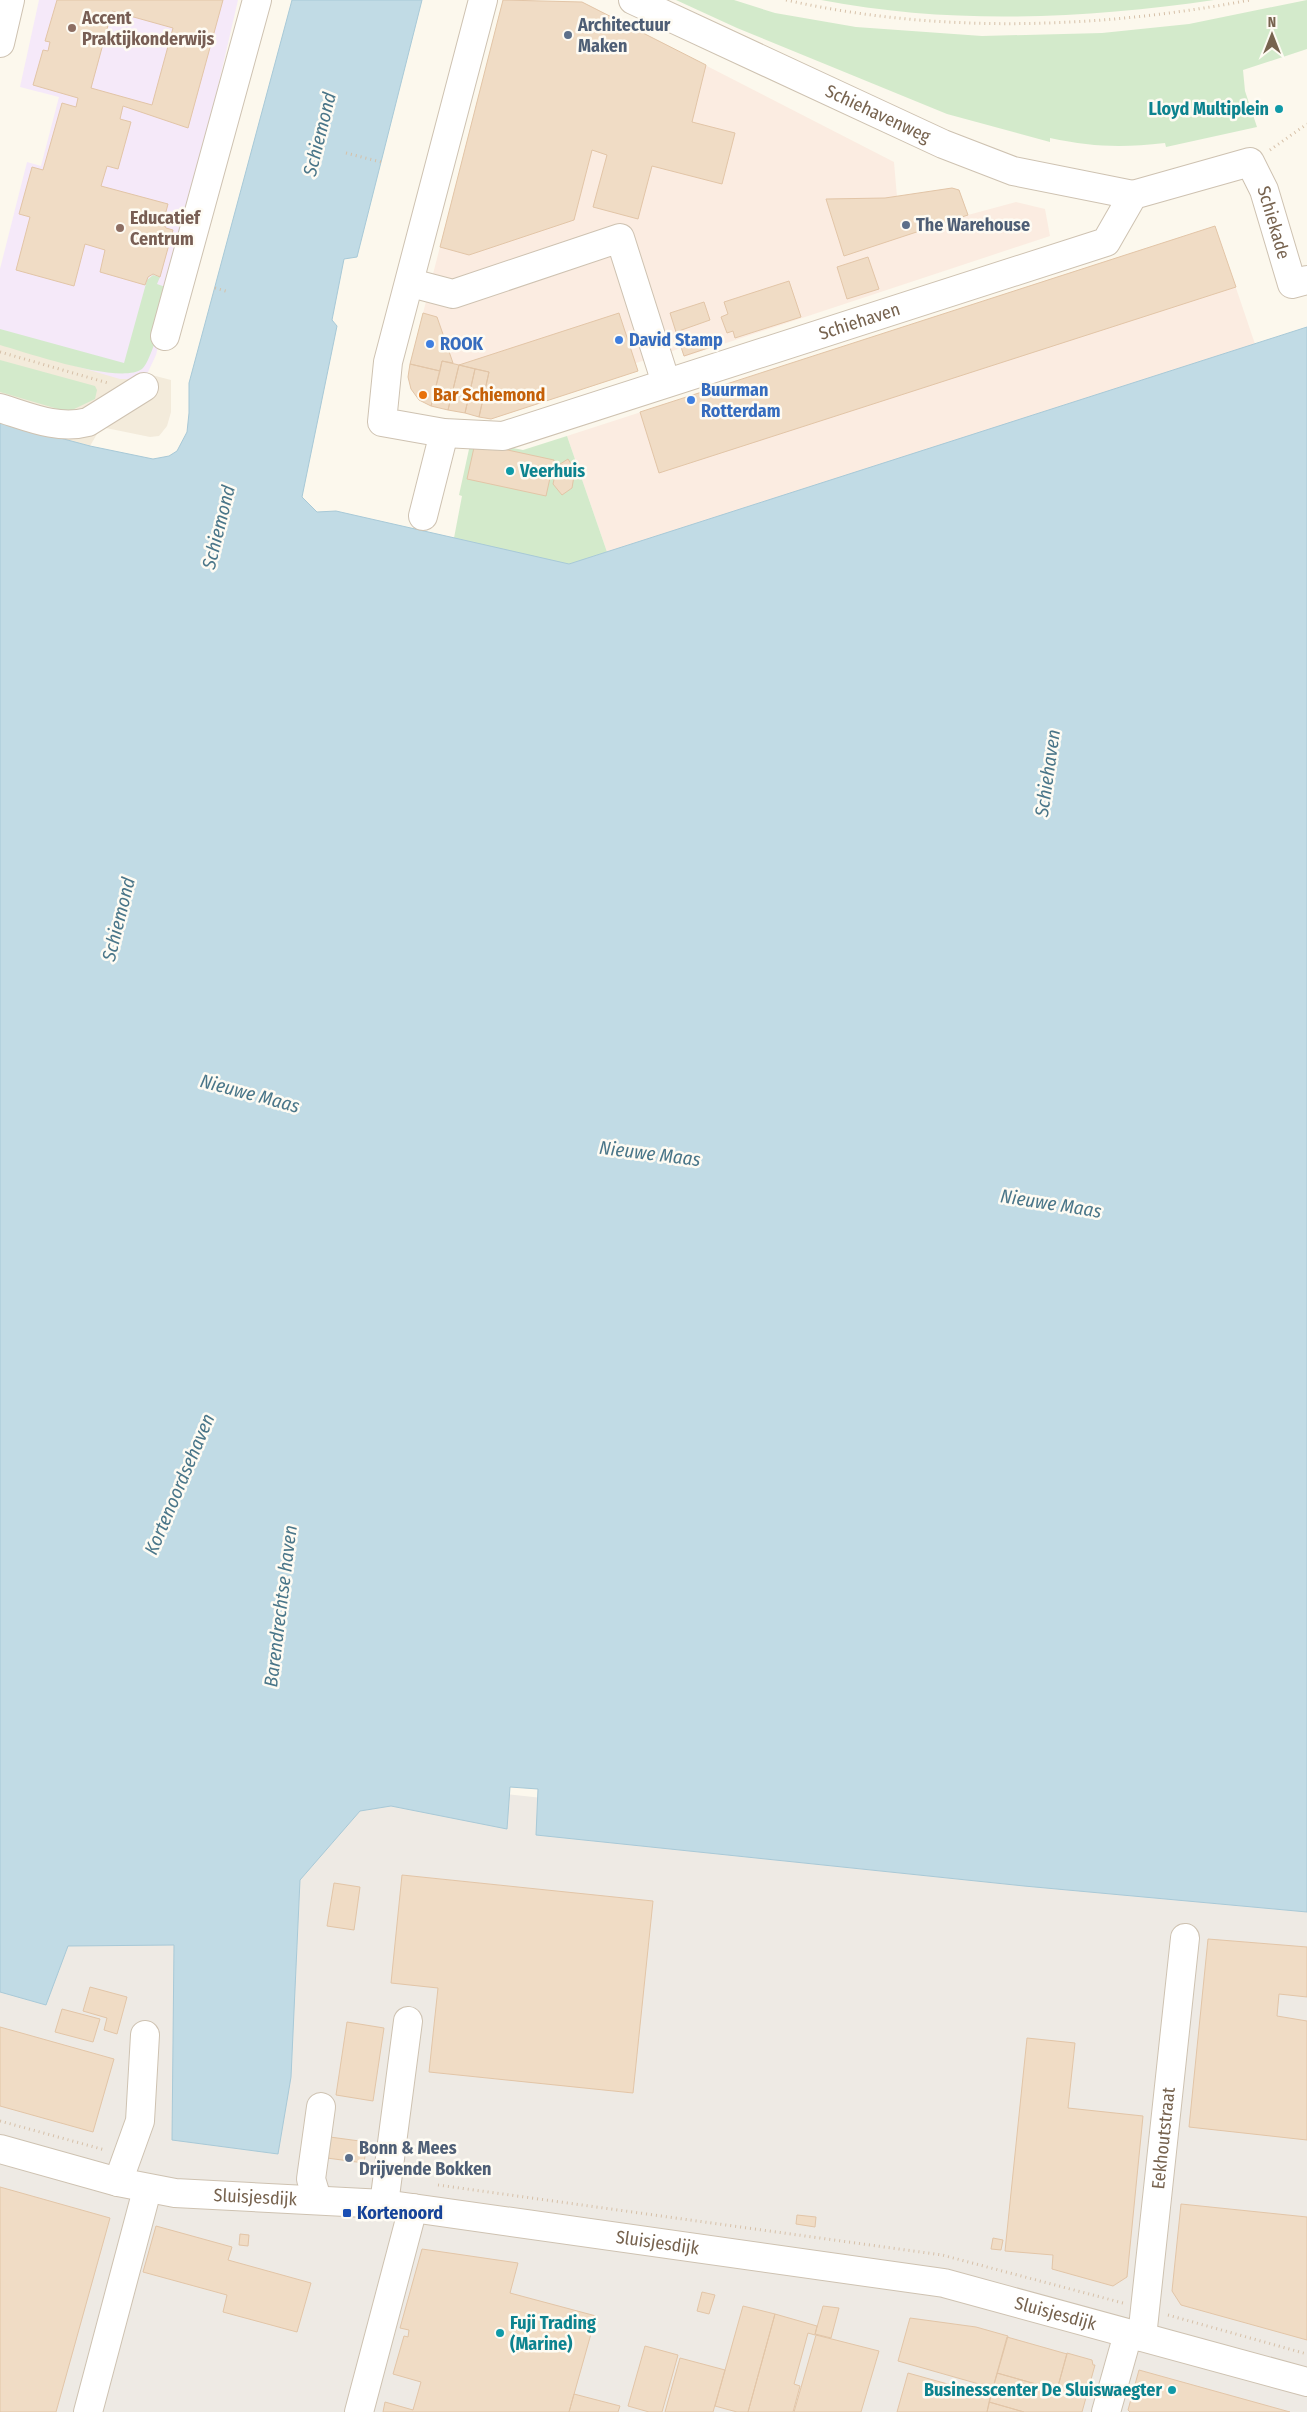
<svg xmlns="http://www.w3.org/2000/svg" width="1307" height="2412" viewBox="0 0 1307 2412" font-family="'Fira Sans Condensed',sans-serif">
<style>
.residential{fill:#f3ebdb}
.commercial{fill:#fbece1}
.industrial{fill:#eeeae4}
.education{fill:#f5e9f9}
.green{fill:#d3eacb}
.water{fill:#c1dbe5;stroke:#a8c9d7}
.building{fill:#f0dcc5;stroke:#e2c5a7;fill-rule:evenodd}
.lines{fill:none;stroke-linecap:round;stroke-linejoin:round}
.minor-casing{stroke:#cec2b1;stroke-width:30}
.path{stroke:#d6c0a8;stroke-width:3;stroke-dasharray:1 4;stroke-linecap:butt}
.minor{stroke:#fff;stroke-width:28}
.education-dot{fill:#8d6e63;stroke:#fefbf3;stroke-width:2}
.service-dot{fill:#5c6f8a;stroke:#fefbf3;stroke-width:2}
.culture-dot{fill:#0f9aa8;stroke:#fefbf3;stroke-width:2}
.shop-dot{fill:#3f7fe0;stroke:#fefbf3;stroke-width:2}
.food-dot{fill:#e8710a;stroke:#fefbf3;stroke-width:2}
.transit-dot{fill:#1a4fb4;stroke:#fefbf3;stroke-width:2}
.labels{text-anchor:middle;stroke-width:5;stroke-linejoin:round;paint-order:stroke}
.education-label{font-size:18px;font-weight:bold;fill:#785e54;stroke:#fefbf3;text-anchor:start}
.service-label{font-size:18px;font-weight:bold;fill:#4e5e75;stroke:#fefbf3;text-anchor:start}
.culture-label{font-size:18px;font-weight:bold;fill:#0d838f;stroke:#fefbf3;text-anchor:end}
.street-label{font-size:18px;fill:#77634f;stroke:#fefbf3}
.shop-label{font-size:18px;font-weight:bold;fill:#366cbe;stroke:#fefbf3;text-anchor:start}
.food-label{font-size:18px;font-weight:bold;fill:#c56008;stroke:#fefbf3;text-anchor:start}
.transit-label{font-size:18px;font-weight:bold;fill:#164399;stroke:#fefbf3;text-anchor:start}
.water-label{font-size:19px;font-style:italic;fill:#4a7689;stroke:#fefbf3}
</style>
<rect width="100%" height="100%" fill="#fcf8ed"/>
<path class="residential" d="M0,336L171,380V412L167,426L159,436L150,437L101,427L90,446L0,422Z"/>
<path class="commercial" d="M503,0L582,2L894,162L897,197L952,188L959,190L968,215L1016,202L1045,209L1050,236L684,357L681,348L658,356L636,363L638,371L491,419L430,405L421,401L413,392L408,377L409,368Z
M1215,226L1255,344L607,552L567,436Z"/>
<path class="industrial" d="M0,1635L361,1778L1307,1882V2412H0Z"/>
<path class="education" d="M39,0H238L156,355L148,372L134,379H120L0,344V269L27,162L41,166L59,97L20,87Z"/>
<path class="green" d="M676,0H734L775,13L856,27L982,36L1102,33L1189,24L1307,0V49L1243,70L1245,91L1257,127L1166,147L1165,143C1121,148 1093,147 1050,138V142L947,114L737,28Z
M821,0H1214C1085,19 951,25 821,0Z
M153,275L160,277L157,284L171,289C166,304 152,361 142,369C120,385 28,353 0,345V329L124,363L147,280Z
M0,360L95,386L97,390L95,399L68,412L0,392Z
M567,436L607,552L569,565L454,538L462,496L459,495L471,440L523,450Z"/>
<path class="water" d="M292,0H422L357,257L344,259L332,320L337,326L302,497L317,512L336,511L569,564L1307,327V1912L1024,1886L536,1835L538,1789L510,1787L507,1829L391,1806L360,1811L300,1880L291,2077L278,2154L172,2140L174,1945L68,1946L46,2005L0,1992V422L90,446L153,459L169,456L177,451L187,432L189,413V383Z"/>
<path class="building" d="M57,0H223L188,128L123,106L120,119L131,122L118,169L107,166L101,186L168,204L163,223L166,228L173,230L160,277L153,274L148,277L145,285L100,272L105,250L85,244L74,286L16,270L30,217L19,214L32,167L43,170L62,103L76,107L78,98L33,85L43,50L48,51L50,42L45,41ZM112,11L173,28L152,105L91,88Z
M503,0L582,2L706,65L692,122L735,133L722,184L652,166L638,219L593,207L607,155L592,150L574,220L469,255L440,247Z
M952,188L959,190L968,215L844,256L826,199L885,198Z
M1215,226L1236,287L659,473L640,412Z
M868,257L879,289L847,299L837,267Z
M789,281L801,317L735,338L733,331L727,333L721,317L728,314L724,302Z
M704,302L710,320L676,332L670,313Z
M423,313L437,317L453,363L442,361L440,371L410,364Z
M619,313L638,371L491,419L479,417L489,372L459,365Z
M717,335L720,344L684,356L681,347Z
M442,361L459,365L448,410L431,406Z
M410,364L440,371L431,406L419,400L411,389L408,377Z
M459,365L475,369L465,413L448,410Z
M475,369L489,372L479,417L465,413Z
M475,443L554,460L546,496L467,479Z
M568,459L575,470L572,488L562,495L553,484L557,466Z
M402,1875L653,1901L633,2093L429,2072L438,1988L391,1983Z
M334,1883L360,1887L354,1930L327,1926Z
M1208,1939L1307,1947V1997L1279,1994L1277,2016L1307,2021V2140L1189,2127Z
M90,1987L127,1997L117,2034L104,2030L107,2018L83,2011Z
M62,2009L100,2019L93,2042L55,2032Z
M347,2022L384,2028L373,2101L336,2095Z
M0,2027L114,2059L93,2132L0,2106Z
M1027,2038L1075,2043L1068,2108L1143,2116L1127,2277L1113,2286L1052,2269L1053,2255L1005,2251Z
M330,2137L367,2142L364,2163L327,2158Z
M0,2187L110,2218L56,2412H0Z
M1181,2204L1307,2217V2340L1181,2305L1172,2291Z
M797,2215L816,2217L815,2227L796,2224Z
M156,2226L232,2247L228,2260L311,2283L297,2332L223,2312L227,2295L143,2272Z
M240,2234L249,2235L248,2246L239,2245Z
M993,2238L1003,2240L1001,2250L991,2249Z
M422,2249L518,2263L510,2293L596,2316L569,2412H383L385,2402L413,2410L421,2382L393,2374L404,2336L408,2337L409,2330L400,2328Z
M702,2292L715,2295L709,2314L697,2311Z
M743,2306L775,2314L748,2412H737L715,2406Z
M823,2306L839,2308L831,2338L815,2334Z
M775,2314L817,2326L815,2335L808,2333L794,2384L800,2386L793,2412H748Z
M910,2318L976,2327L1008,2336L993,2388L898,2361Z
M816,2335L879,2351L861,2412H794Z
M1007,2337L1067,2354L1057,2390L997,2373Z
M645,2346L678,2355L662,2412H649L628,2406Z
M1067,2353L1092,2360L1093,2365H1095L1082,2412H1024L989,2402L997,2373L1057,2390Z
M680,2358L725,2370L713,2412H665Z
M1139,2370L1290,2412H1130L1128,2410Z
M908,2373L991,2396L987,2412H897Z
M574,2394L620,2406L618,2412H569Z
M989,2402L1024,2412H987Z"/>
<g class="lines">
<g class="minor-casing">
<g id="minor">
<path id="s1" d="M483,0L388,362L382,422L444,433L503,436L1106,242L1133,195L1250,162L1264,190L1292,284L1307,280"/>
<path id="s2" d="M633,0L943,144L1013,171L1133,195"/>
<path d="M0,43L10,0"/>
<path d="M411,283L453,294L620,238L666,383"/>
<path d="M165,336L257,0"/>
<path d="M0,408C29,417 58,430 88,422L144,387"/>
<path d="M423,516L444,433"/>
<path id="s3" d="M0,2149L118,2182L175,2193L384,2204L944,2283L1307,2382"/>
<path d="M118,2182L140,2121L145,2035"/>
<path d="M317,2199L311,2179L321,2107"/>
<path d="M384,2204L408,2021"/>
<path id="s4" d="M1142,2337L1185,1938"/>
<path d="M88,2412L147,2190"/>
<path d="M359,2412L413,2208"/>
<path d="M1106,2412L1128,2334"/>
</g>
</g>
<path class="path" d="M786,0C938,34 1098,29 1250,0
M1270,150L1307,124
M346,153L381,162
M215,288L229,292
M0,352L108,383
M0,2121L105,2150
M438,2185L942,2255L1123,2303
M1168,2315L1307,2354"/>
<use href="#minor" class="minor"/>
</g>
<g class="education-dot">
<circle cx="72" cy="28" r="5"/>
<circle cx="120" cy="228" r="5"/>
</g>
<g class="service-dot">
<circle cx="568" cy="35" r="5"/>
<circle cx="906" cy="225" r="5"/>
<circle cx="349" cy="2158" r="5"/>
</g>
<g class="culture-dot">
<circle cx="1279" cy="109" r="5"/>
<circle cx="510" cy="471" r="5"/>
<circle cx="500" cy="2333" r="5"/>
<circle cx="1172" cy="2390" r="5"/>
</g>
<g class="shop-dot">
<circle cx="619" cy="340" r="5"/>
<circle cx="430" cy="344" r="5"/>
<circle cx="691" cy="400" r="5"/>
</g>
<circle class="food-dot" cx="423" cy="395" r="5"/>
<rect class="transit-dot" x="342" y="2208" width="10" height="10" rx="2.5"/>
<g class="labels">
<g class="education-label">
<text x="82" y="24">Accent<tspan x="82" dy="21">Praktijkonderwijs</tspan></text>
<text x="130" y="224">Educatief<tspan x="130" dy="21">Centrum</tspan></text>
</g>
<g class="service-label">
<text x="578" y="31">Architectuur<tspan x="578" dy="21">Maken</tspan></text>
<text x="916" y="231">The Warehouse</text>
<text x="359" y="2154">Bonn &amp; Mees<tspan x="359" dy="21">Drijvende Bokken</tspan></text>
</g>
<g class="culture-label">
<text x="1269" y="115">Lloyd Multiplein</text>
<text x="520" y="477" text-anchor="start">Veerhuis</text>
<text x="510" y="2329" text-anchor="start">Fuji Trading<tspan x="510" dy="21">(Marine)</tspan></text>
<text x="1162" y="2396">Businesscenter De Sluiswaegter</text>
</g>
<g class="street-label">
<text dy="6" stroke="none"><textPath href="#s2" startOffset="270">Schiehavenweg</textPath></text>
<text dy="6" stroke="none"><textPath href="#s1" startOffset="1431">Schiekade</textPath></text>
<text dy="6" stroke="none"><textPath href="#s1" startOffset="931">Schiehaven</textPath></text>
<text dy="6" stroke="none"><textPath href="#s4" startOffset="200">Eekhoutstraat</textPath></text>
<text dy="6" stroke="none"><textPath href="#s3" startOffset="261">Sluisjesdijk</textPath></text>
<text dy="6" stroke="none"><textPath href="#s3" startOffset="666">Sluisjesdijk</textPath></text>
<text dy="6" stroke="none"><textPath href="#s3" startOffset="1071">Sluisjesdijk</textPath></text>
</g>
<g class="shop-label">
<text x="629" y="346">David Stamp</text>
<text x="440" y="350">ROOK</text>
<text x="701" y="396">Buurman<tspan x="701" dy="21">Rotterdam</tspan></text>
</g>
<g class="food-label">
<text x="433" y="401">Bar Schiemond</text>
</g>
<g class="transit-label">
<text x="357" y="2219">Kortenoord</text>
</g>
<g class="water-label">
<text transform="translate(319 134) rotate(-76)" y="7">Schiemond</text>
<text transform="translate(218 527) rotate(-76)" y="7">Schiemond</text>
<text transform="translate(1047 773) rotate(-82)" y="7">Schiehaven</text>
<text transform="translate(118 919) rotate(-76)" y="7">Schiemond</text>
<text transform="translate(250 1093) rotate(15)" y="7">Nieuwe Maas</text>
<text transform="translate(650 1153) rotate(7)" y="7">Nieuwe Maas</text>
<text transform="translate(1051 1203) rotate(9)" y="7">Nieuwe Maas</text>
<text transform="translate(179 1484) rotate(-67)" y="7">Kortenoordsehaven</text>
<text transform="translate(280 1606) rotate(-83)" y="7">Barendrechtse haven</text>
</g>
</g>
<g transform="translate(1272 35)" stroke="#fefbf3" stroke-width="4" paint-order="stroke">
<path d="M0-4L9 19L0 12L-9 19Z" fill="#77634f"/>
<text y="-8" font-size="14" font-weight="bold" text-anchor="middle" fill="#77634f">N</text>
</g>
</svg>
